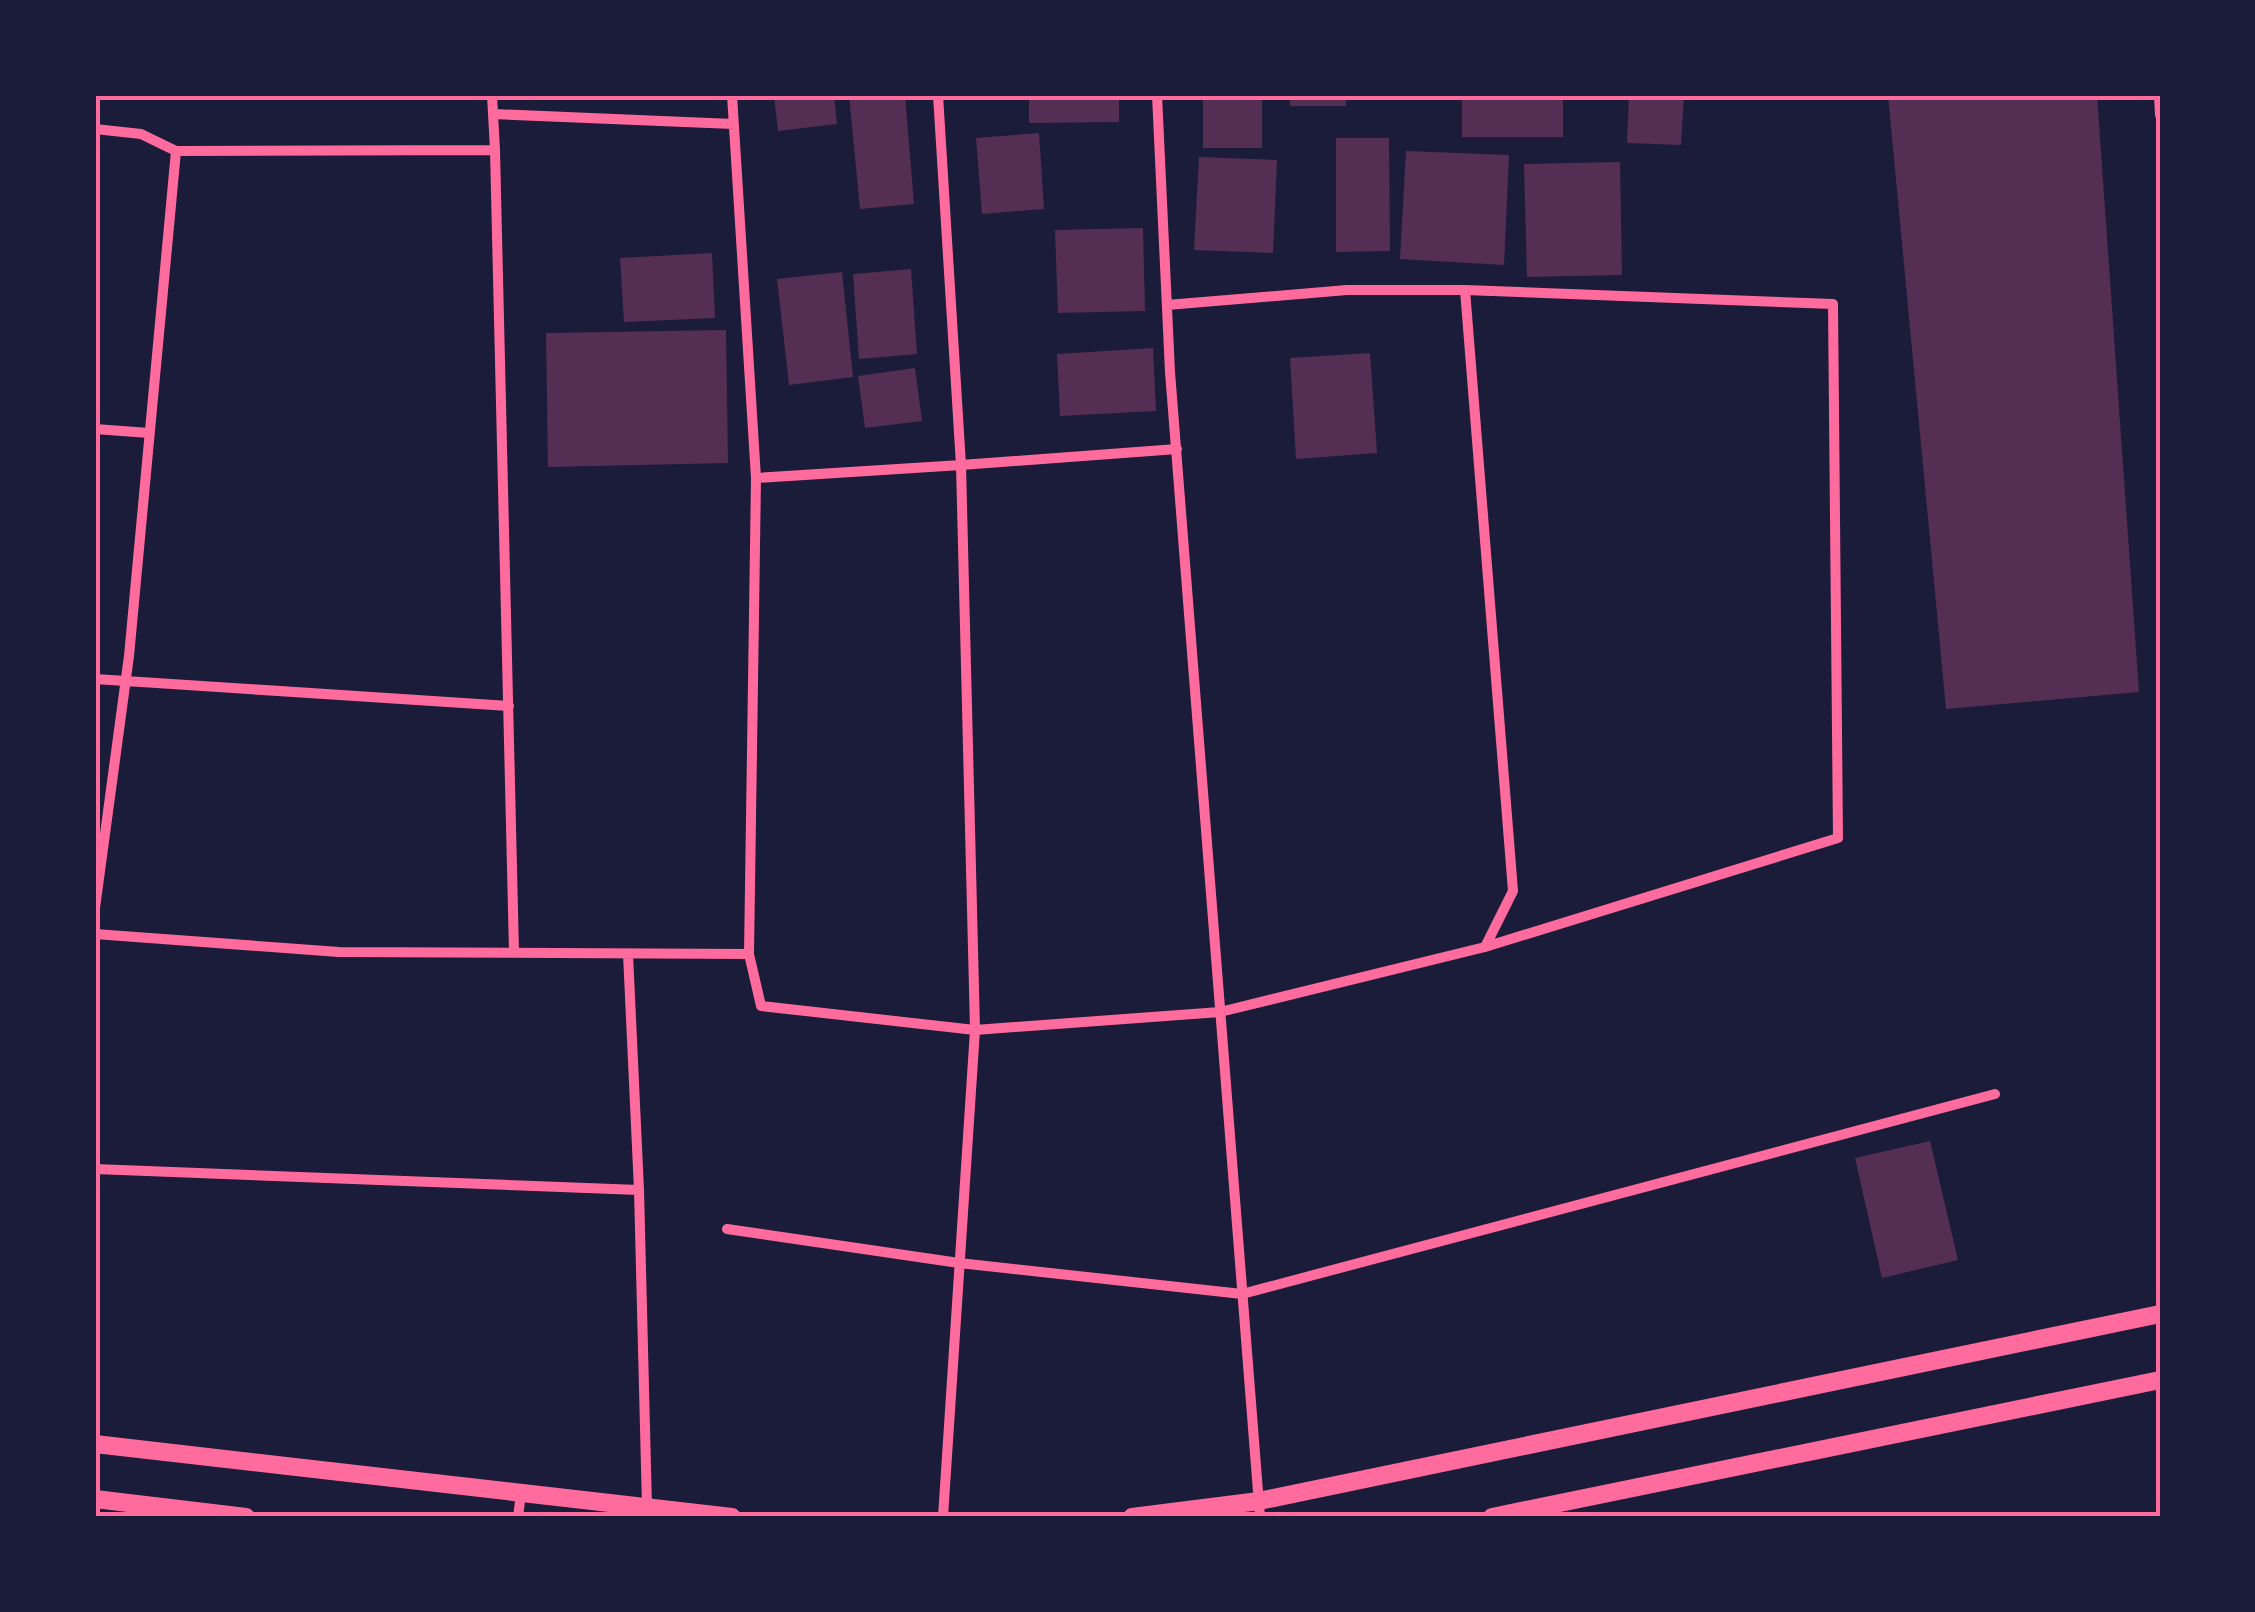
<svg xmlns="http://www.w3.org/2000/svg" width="2255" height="1612" viewBox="0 0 2255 1612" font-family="Quicksand,sans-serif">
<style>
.building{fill:#542f53}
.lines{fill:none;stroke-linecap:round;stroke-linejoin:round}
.minor{stroke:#ff6b9d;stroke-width:10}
.tertiary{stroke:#ff6b9d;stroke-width:18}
.neatline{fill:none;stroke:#ff6b9d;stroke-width:4}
</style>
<rect width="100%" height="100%" fill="#1b1b3a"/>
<path class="building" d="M774,95H834L837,124L778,131Z
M849,95H905L914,204L860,209Z
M1029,95H1119V122L1029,123Z
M1203,95H1262V148H1203Z
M1290,95H1346V106H1290Z
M1462,95H1563V137H1462Z
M1629,95H1684L1681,145L1627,143Z
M1888,95H2097L2139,692L1946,709Z
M1039,133L1044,209L982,214L976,138Z
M1336,138H1389L1390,251L1336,252Z
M1406,151L1509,155L1504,265L1400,259Z
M1199,157L1277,160L1273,253L1194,250Z
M1620,162L1622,275L1527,277L1524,164Z
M1143,228L1145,311L1058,313L1055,230Z
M712,253L715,318L624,322L620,258Z
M911,269L917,354L859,359L853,274Z
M842,272L853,377L789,385L777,279Z
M726,330L728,463L548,467L546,333Z
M1153,348L1156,411L1060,416L1057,354Z
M1370,353L1377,453L1296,459L1290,358Z
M915,368L922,421L865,428L858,376Z
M1930,1141L1958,1260L1882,1278L1855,1158Z"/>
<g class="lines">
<path class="minor" d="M492,95L495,150
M732,95L756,478L749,954
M1157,95L1170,372L1260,1517
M2159,95L2160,115
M493,114L733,124
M95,129L141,134L176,151L129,656L95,908
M176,151L495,150L514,953
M1465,290L1833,304L1838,838L1485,947
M95,429L149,433
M756,478L961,465L938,95
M95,679L509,706
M95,934L339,952L749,954L761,1006L975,1030L1220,1012L1485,947L1513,891L1465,290H1347L1167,305
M95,1169L639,1190L628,954
M639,1190L647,1507
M727,1229L959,1263L1242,1294L1995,1094
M518,1517L521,1493
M943,1517L975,1030L961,465L1177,449"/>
<path class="tertiary" d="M95,1444L732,1517
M95,1499L246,1517
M1132,1517L1259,1501L2160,1314
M1492,1517L2160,1380"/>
</g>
<rect width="2255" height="1612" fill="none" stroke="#1b1b3a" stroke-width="195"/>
<rect x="98" y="98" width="2060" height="1416" class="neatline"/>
</svg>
